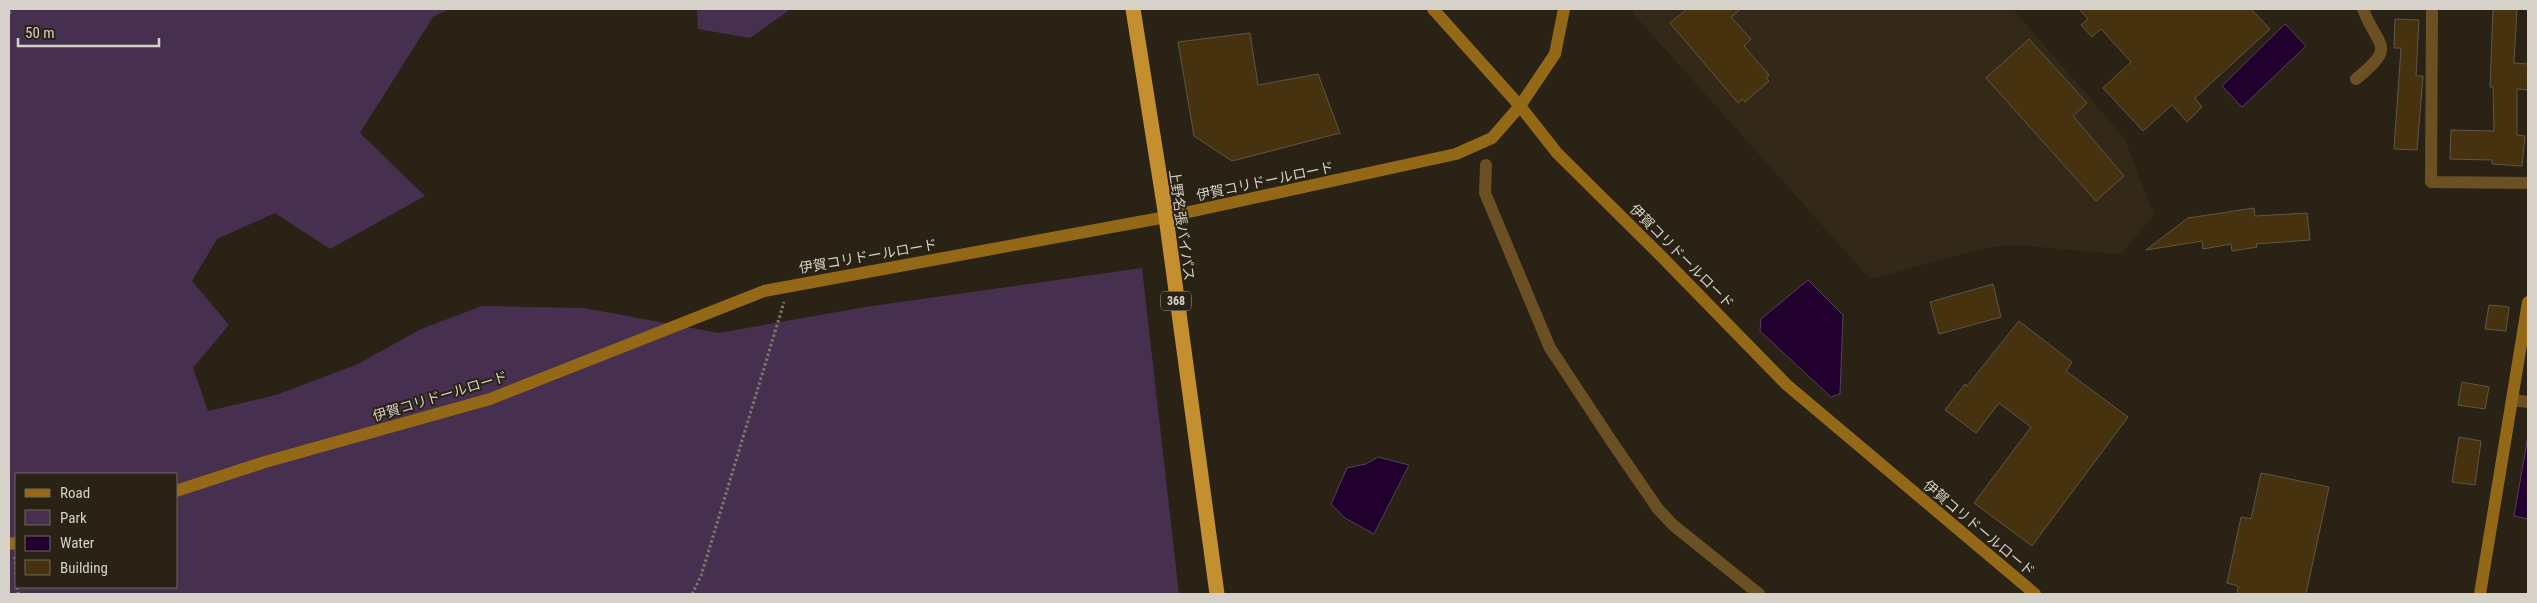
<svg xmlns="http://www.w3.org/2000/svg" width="2537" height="603" viewBox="0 0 2537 603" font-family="'Roboto Condensed','Noto Sans JP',sans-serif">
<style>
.built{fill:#342918}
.green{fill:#47304f;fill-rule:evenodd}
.water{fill:#22002d;stroke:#583f5c}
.building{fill:#46320e;stroke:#5f5649}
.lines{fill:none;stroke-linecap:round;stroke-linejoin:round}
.path{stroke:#7c766c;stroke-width:3;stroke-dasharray:2.5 2.5;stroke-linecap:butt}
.street{stroke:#6a5023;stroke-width:12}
.secondary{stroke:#936816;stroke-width:12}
.highway{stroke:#c48f2f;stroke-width:15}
.labels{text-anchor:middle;stroke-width:4;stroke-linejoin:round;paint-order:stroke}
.shield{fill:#292215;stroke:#a29c93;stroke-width:1}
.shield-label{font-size:12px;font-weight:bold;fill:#d6d1c9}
.street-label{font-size:14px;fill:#d6d1c9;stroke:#292215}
</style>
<rect width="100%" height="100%" fill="#292215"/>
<path class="built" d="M1633,9H2013L2125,139L2154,215L2121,254L2015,245L1984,248L1870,279L1632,12Z"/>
<path class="green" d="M9,9H449L433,17L360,133L425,196L330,249L275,213L217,239L192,281L229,325L193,368L208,411L276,395L358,364L421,329L482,306L584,308L719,333L865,307L1142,268L1179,594H9ZM16,474H176V587H16Z
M697,9H791L750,38L698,29Z"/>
<path class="water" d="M2285,24L2306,46L2242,107L2222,86Z
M1808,280L1843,315L1840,394L1831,397L1760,331L1761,319Z
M2528,436V519L2514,516Z
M1378,457L1409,465L1374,534L1345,518L1331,504L1347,468L1366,464Z"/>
<path class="building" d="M1687,9H1741L1731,17L1751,39L1744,46L1769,75L1766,78L1769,81L1745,102L1743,99L1738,103L1670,23Z
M2079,9H2251L2270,29L2195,98L2202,107L2187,122L2172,105L2143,131L2103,88L2131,62L2101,29L2092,37L2081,25L2088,19Z
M2493,9H2517L2514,63L2528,64V90L2517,89V135L2525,136L2522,166L2492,164V160L2450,159L2451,130L2494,131L2493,87H2490Z
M2395,19L2419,20L2416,76H2423L2417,150L2394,149L2401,48H2394Z
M1250,33L1258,85L1318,74L1340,133L1232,161L1194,136L1178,42Z
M2029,39L2087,103L2073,116L2124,176L2096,201L1986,78Z
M2254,208L2255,216L2307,213L2310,240L2256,244L2257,247L2232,251L2231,244L2203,249L2202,241L2146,250L2188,218Z
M1993,284L2001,317L1939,334L1930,302Z
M2489,305L2509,307L2506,331L2485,329Z
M2019,321L2072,362L2066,371L2128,417L2032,546L1974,503L2031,427L1999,403L1976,433L1945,410L1965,384L1967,386Z
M2462,382L2489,387L2485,409L2458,405Z
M2459,437L2481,441L2475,485L2452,482Z
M2261,473L2329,487L2306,594H2237L2238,586L2227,583L2241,517L2251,519Z"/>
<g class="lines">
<path class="path" d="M9,13L13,9
M15,557L16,574
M17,587L18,594
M692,594L701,576L784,302"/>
<path class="street" d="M2432,9L2431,182L2528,183
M2356,79C2398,45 2378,49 2363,9
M1486,165L1485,193L1550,348L1612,442L1658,509L1673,525L1759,594
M2512,400L2528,402"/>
<path class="secondary" d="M1433,9L1520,106L1557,153L1660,255L1787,385L2035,594
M176,491L265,462L490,399L764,291L1166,217L1456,154L1492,138L1520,106L1555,54L1564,9
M9,544L16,543
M2480,594L2528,302"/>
<path class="highway" d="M1133,9L1166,217L1217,594"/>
</g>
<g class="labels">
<rect class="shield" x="1161" y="291.5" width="30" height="19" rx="4"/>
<g class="shield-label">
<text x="1176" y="305">368</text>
</g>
<g class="street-label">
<text transform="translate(1265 181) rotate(-12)" y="5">伊賀コリドールロード</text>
<text transform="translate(1182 225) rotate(82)" y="5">上野名張バイパス</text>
<text transform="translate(868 256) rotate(-10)" y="5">伊賀コリドールロード</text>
<text transform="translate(1682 256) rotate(45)" y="5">伊賀コリドールロード</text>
<text transform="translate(440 396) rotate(-17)" y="5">伊賀コリドールロード</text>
<text transform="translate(1979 528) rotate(40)" y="5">伊賀コリドールロード</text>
</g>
</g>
<rect width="2537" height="603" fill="none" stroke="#d6d1c9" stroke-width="20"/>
<rect x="15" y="473" width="162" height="115" fill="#292215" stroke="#6e685d"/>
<rect x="25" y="489" width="25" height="8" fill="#936816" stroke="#6e685d"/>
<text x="60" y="498" font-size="15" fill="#d6d1c9">Road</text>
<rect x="25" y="510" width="25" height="15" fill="#47304f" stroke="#6e685d"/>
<text x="60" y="523" font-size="15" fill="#d6d1c9">Park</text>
<rect x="25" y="536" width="25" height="15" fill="#22002d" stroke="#6e685d"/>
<text x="60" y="548" font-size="15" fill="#d6d1c9">Water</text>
<rect x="25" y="560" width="25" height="15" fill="#46320e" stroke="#6e685d"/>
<text x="60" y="573" font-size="15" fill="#d6d1c9">Building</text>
<path d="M18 38v8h141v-8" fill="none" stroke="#d6d1c9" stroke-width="2.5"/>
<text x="25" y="38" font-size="15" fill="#d6d1c9" stroke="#292215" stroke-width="4" paint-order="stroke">50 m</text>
</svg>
